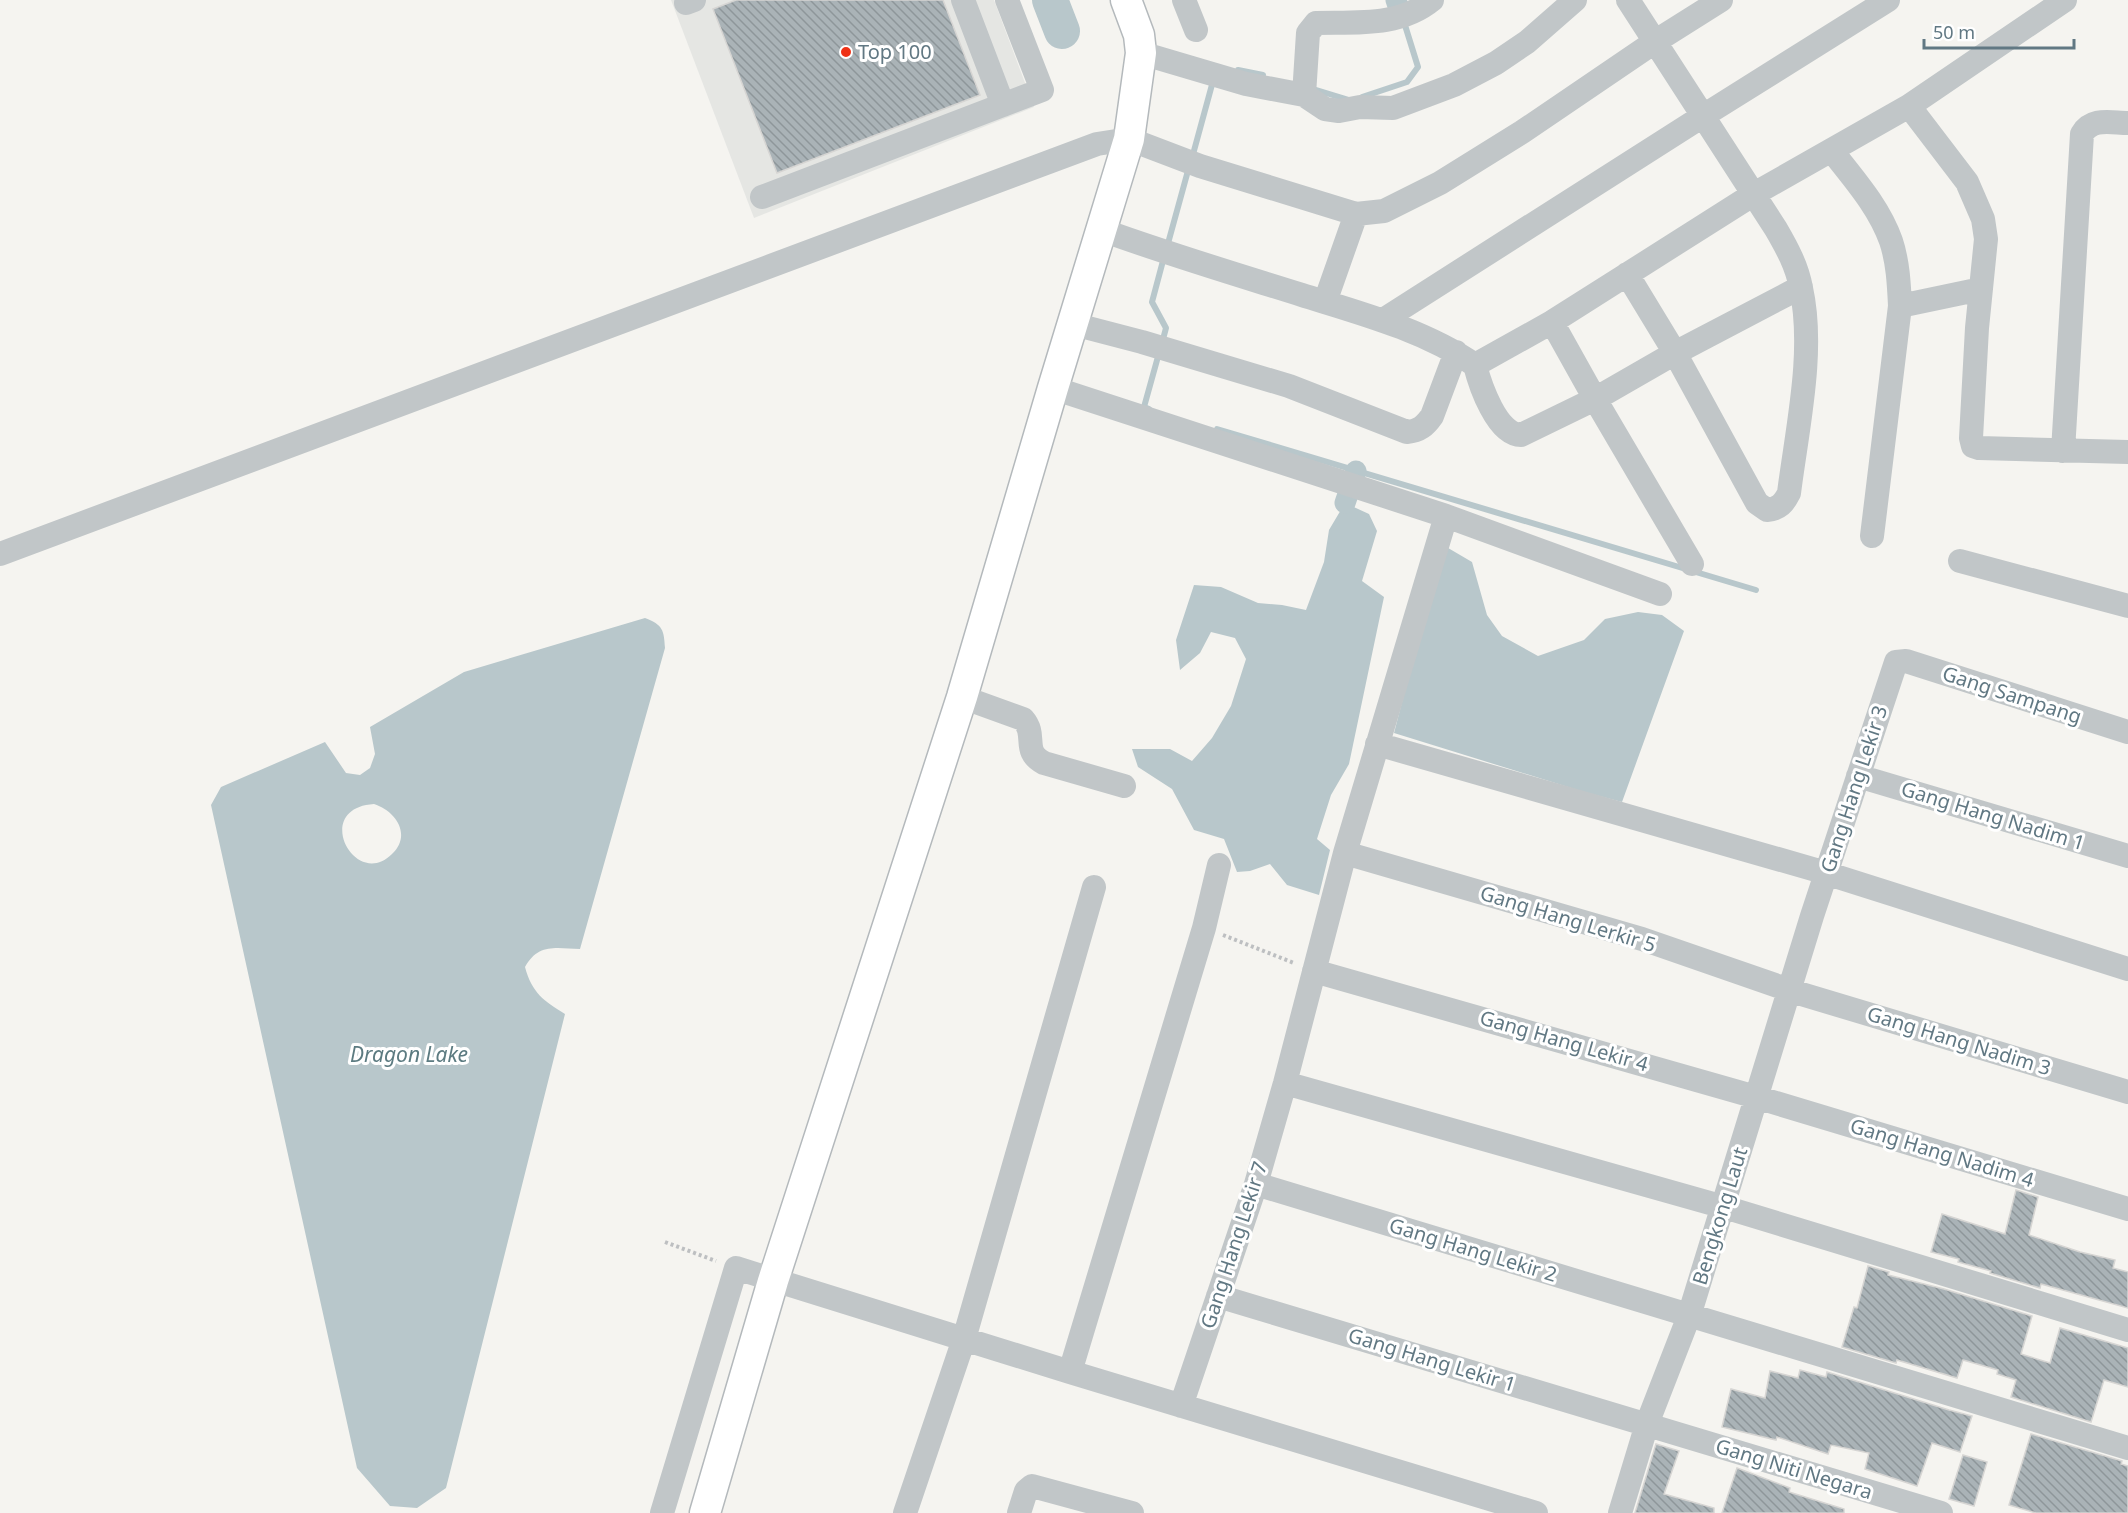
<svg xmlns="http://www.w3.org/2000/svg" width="2128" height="1513" viewBox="0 0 2128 1513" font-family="'Noto Sans',sans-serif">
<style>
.built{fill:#e5e6e3}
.water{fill:#b8c7cb;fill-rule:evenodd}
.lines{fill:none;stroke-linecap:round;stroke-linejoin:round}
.stream{stroke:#b8c7cb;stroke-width:6}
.canal{stroke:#b8c7cb;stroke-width:21}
.river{stroke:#b8c7cb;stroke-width:36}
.building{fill:url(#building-back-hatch);stroke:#d6d5d3;stroke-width:1.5}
.major-casing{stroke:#b4b9bc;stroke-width:33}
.path{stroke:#bdbfc1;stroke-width:4;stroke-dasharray:3 3;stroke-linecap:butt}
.minor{stroke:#c1c6c8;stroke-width:24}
.major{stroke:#fff;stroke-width:30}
.poi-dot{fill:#ef3115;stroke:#fff;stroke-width:2}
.labels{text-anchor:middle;stroke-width:6;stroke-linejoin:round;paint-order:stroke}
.poi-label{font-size:20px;fill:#617883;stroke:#fff;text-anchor:start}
.street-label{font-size:20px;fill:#617883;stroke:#fff}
.water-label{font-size:21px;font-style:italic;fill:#5c7b81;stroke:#fff}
</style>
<defs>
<pattern id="building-back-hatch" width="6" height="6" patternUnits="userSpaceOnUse" patternTransform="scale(1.5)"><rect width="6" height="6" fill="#aab3b7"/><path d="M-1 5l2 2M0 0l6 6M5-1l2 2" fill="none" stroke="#8e969a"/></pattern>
</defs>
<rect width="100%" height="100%" fill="#f5f4f0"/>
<path class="built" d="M671,0H994L1034,107L754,218Z"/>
<path class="water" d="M1345,503L1369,514L1377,531L1362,581L1384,597L1349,764L1331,795L1317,839L1330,850L1319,895L1287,885L1270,864L1250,871L1237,872L1224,839L1194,830L1172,789L1138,767L1132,749H1170L1192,761L1212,738L1231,706L1246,659L1235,638L1211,632L1200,653L1180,670L1176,640L1194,585L1221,587L1258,603L1282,605L1306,610L1324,562L1329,530Z
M1443,545L1472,562L1487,615L1502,636L1538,656L1584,640L1605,619L1638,612L1662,615L1684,631L1622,802L1584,792L1394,733Z
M645,618C663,625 664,630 665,648L580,949C556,948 538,943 525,967C532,993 544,1001 565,1014L446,1488L417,1508L390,1506L357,1468L211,805L221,787L325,742L346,773L360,775L370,768L375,754L370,727L464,672ZM374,804C396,811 412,835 392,854C355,891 311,808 374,804Z"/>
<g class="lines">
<path class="stream" d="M1238,70L1263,75
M1313,89L1349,100
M1362,97L1407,82L1418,67L1404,22
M1192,158L1213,81
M1167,247L1189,167
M1162,343L1166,328L1152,302L1164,257
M1149,409L1144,407L1159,353
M1217,429L1756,590"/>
<path class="canal" d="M1396,0L1400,12
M1345,503L1356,471"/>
<path class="river" d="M1050,0L1062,31"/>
</g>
<path class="building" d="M736,0H943L980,95L777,173L713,9Z
M2016,1190L2038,1197L2029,1235L2080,1252L2115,1260L2113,1268L2128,1272V1308L2041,1284L2040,1288L1990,1273L1991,1271L1958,1262L1959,1259L1931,1252L1942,1214L2005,1234Z
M1868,1266L1889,1272L1888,1275L1944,1289L2032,1316L2021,1354L2050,1363L2060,1328L2128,1348V1387L2104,1380L2091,1422L2011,1397L2016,1380L1997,1374L1998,1370L1963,1360L1957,1378L1897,1360L1896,1363L1842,1347L1854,1307L1857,1308Z
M1800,1370L1826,1377L1827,1372L1949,1410L1972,1416L1960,1452L1932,1443L1917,1486L1865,1469L1869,1453L1831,1445L1828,1454L1777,1437L1776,1440L1722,1427L1731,1389L1765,1398L1770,1371L1798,1378Z
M2031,1434L2122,1461L2121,1464L2128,1466V1513H2036L2009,1505Z
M1656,1444L1679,1451L1664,1494L1714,1508V1513H1635Z
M1963,1455L1987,1462L1974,1506L1949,1499Z
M1737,1468L1790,1488L1789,1492L1844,1509V1513H1722Z"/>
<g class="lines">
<g class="major-casing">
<path id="major" d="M705,1513L773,1281L962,697L1053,388L1129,139L1141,53L1139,35L1126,0"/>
</g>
<path class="path" d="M1223,935L1294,963
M665,1242L716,1261"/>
<path class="minor" d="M963,0L1003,105
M1184,0L1196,30
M686,3L694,0
M1141,53L1246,84L1304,95L1325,109L1339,111L1360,107L1393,108L1454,85L1496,63L1527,42L1575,0
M1304,95L1308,33L1316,23C1356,22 1399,27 1432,0
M1909,106L1967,182L1983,219L1986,239L1977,328L1971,438L1973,446L1979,448L2128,452
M1832,151C1854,179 1879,207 1891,241C1898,262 1899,285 1900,306L1872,536
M762,197L1042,90L1007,0
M1102,230C1168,254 1235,274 1302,295C1360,313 1424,330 1475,365C1480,385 1497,435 1521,435L1595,399L1692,564
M1627,274L1675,353L1757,503L1767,510C1779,509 1784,503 1789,493C1797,429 1815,351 1801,288C1797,266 1787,248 1776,229L1628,0
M1325,302L1356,214
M1900,306L1981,289
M1383,320L1703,116L1888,0
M1552,322L1595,399L1675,353L1801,287
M1073,324L1142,342L1289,386L1407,432C1419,431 1425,426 1432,416L1456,352
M1475,365L1552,322L1754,194L1909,106L2065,0
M1053,388L1446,516L1660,594
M2063,451L2082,134C2092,117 2111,123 2128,123
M0,554L1097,144L1129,139L1200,166L1356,214L1384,211L1440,183L1522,132L1656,41L1721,0
M1960,561L2128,606
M962,697L1023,719C1038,736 1021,751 1044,763L1124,786
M1377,744L1816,870L2128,969
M1858,776L2128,856
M1345,853L1642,939L1798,993L2128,1092
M1314,971L1756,1097L2128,1209
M1285,1083L1724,1207L2128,1330
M1256,1184L2128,1448
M1218,1296L1941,1513
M1070,1372L1204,928L1219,865
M1181,1406L1256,1184L1285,1083L1345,853L1446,516
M662,1513L736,1268L1070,1372L1536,1513
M905,1513L964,1339L1094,887
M1019,1513L1026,1491L1032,1486L1132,1513
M1620,1513L1647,1424L1689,1316L1812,916L1896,662L1906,661L2128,732"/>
<use href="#major" class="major"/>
</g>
<circle class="poi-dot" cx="846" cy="52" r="6"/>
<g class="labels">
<g class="poi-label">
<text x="858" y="59">Top 100</text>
</g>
<g class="street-label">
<text transform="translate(2012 695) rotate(18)" y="7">Gang Sampang</text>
<text transform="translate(1854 789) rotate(-72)" y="7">Gang Hang Lekir 3</text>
<text transform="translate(1993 816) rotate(17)" y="7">Gang Hang Nadim 1</text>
<text transform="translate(1568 919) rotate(17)" y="7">Gang Hang Lerkir 5</text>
<text transform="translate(1564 1041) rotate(16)" y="7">Gang Hang Lekir 4</text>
<text transform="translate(1959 1041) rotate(17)" y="7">Gang Hang Nadim 3</text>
<text transform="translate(1942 1153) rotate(17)" y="7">Gang Hang Nadim 4</text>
<text transform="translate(1720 1216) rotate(-73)" y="7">Bengkong Laut</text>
<text transform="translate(1234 1245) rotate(-72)" y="7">Gang Hang Lekir 7</text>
<text transform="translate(1473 1250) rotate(17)" y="7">Gang Hang Lekir 2</text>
<text transform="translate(1432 1360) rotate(17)" y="7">Gang Hang Lekir 1</text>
<text transform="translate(1794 1469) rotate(17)" y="7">Gang Niti Negara</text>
</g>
<g class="water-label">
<text x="409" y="1062">Dragon Lake</text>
</g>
</g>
<path d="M1924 39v9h150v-9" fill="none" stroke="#617883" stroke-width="3"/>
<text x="1933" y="39" font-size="18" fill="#617883" stroke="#ffffff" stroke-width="4.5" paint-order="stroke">50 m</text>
</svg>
